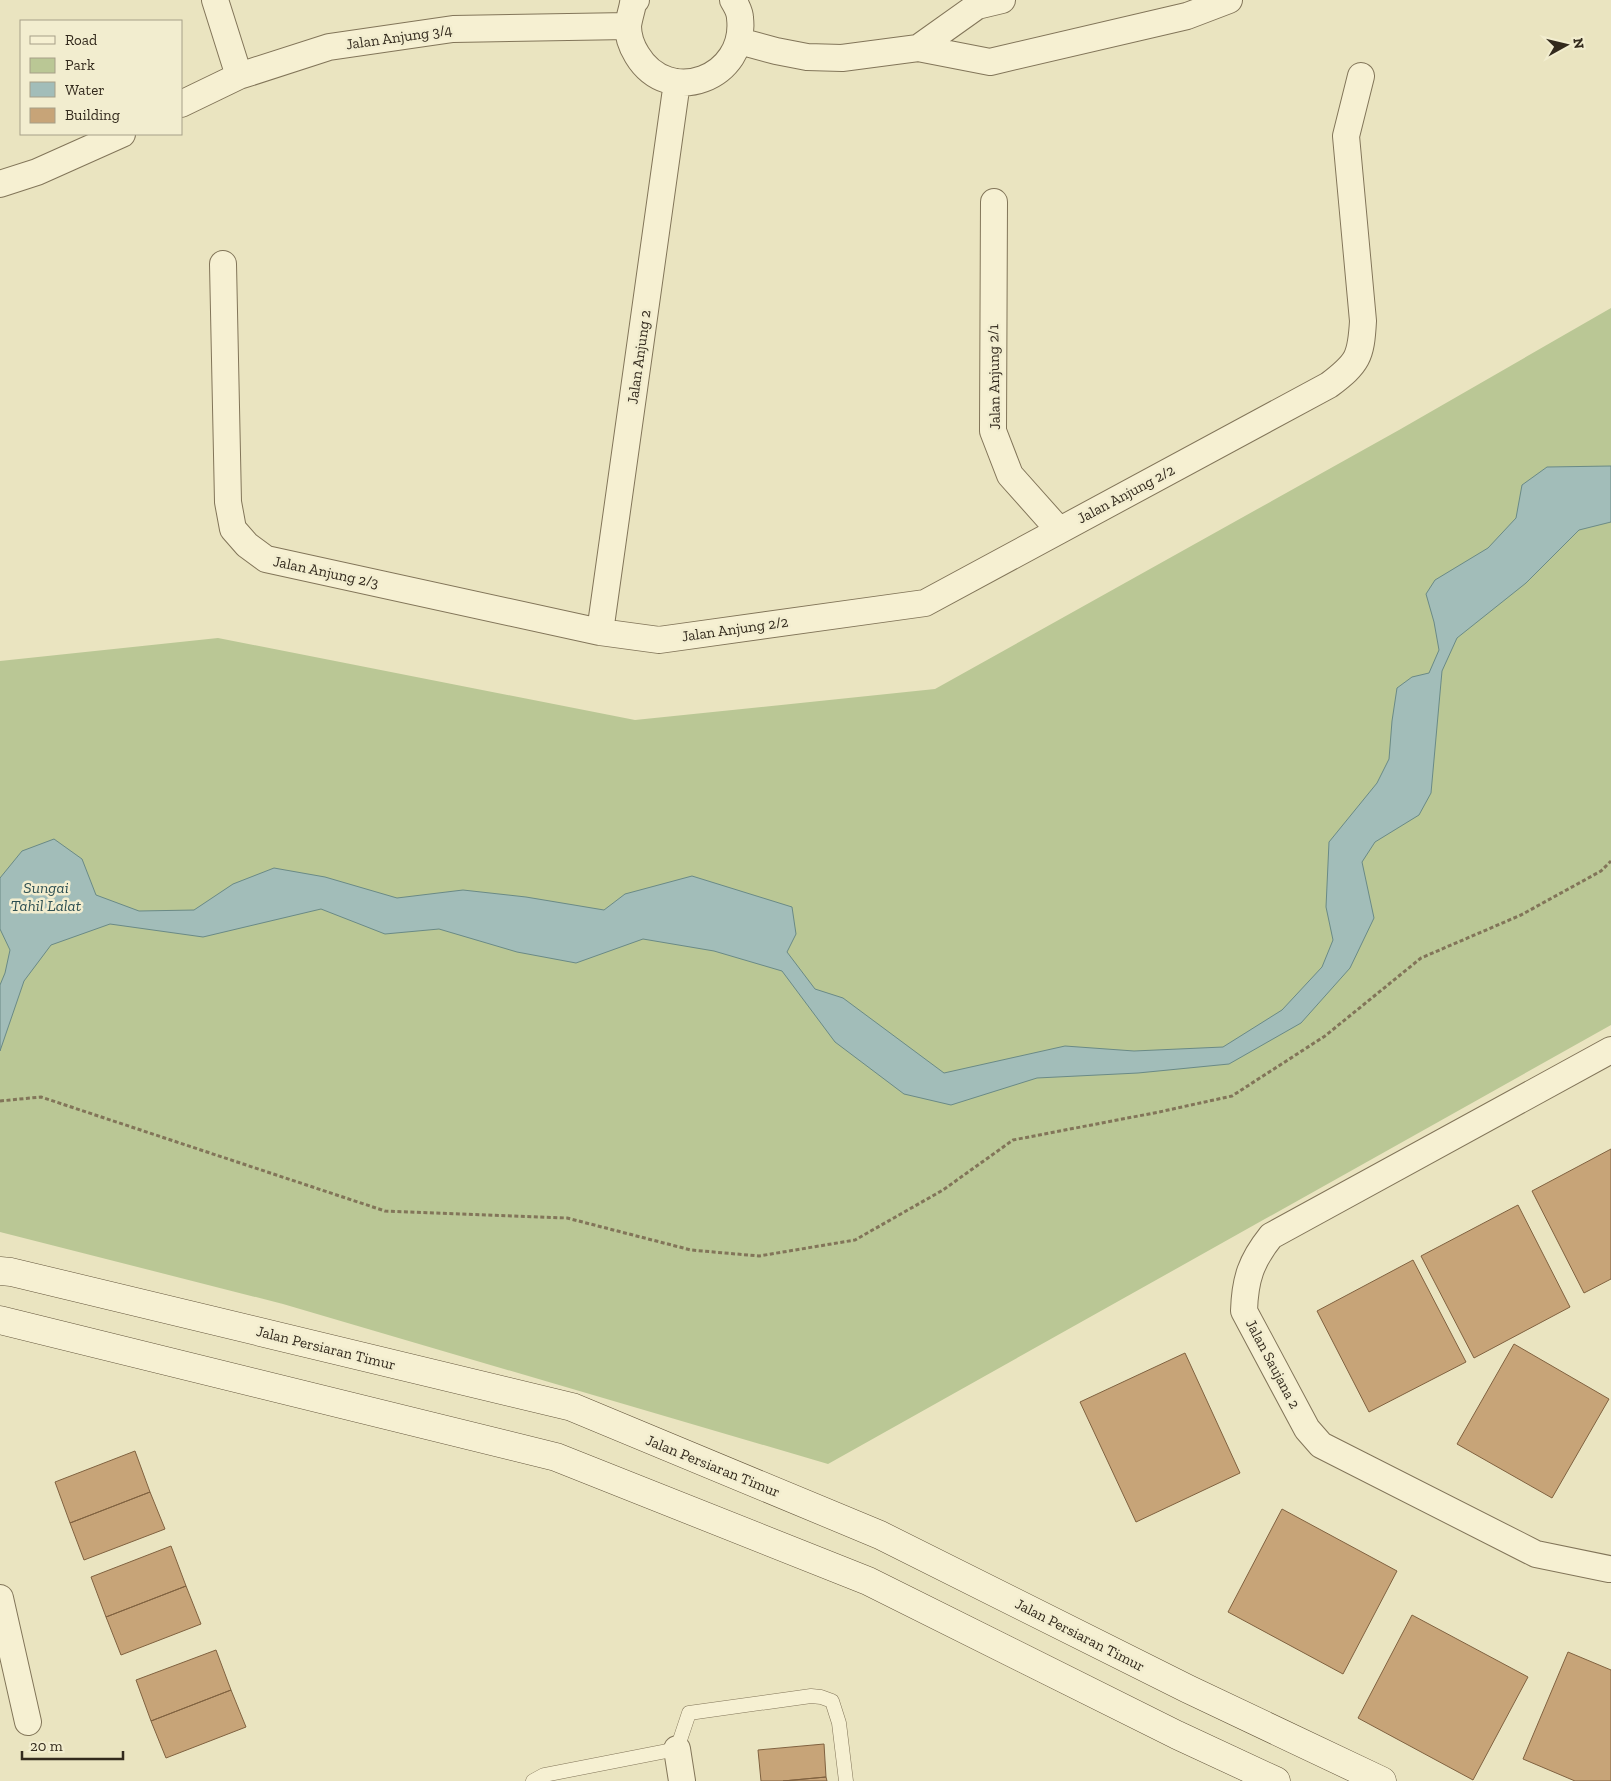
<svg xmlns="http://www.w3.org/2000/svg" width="1611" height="1781" viewBox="0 0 1611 1781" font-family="'Zilla Slab',serif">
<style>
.green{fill:#bac795}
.water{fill:#a2bdb9;stroke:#6a8a86}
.building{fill:#c7a478;stroke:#806240}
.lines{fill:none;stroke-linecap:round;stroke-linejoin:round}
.lane-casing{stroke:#827559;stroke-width:15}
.street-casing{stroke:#827559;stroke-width:28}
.secondary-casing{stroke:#64563c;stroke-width:29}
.path{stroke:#827559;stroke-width:3;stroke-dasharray:4 2.5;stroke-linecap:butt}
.lane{stroke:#f6f0d2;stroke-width:14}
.street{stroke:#f6f0d2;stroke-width:26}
.secondary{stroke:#f6f0d2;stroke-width:28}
.labels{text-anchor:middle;stroke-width:5;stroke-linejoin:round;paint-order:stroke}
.street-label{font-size:15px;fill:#332a1d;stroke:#f2edcf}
.water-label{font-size:16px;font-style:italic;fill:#2d4f52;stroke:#f2edcf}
</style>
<rect width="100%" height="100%" fill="#eae4c0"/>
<path class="green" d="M1611,308V1025L828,1464L283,1304L0,1232V661L218,638L635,720L935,689L1399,430Z"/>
<path class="water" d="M1611,466V522L1579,530L1526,583L1457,638L1442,671L1431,793L1419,815L1375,842L1362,862L1374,918L1350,968L1301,1023L1229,1064L1138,1073L1037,1078L951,1105L904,1094L835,1042L782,971L714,951L643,939L576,963L517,952L439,929L385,934L321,909L203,937L110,924L51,945L24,981L0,1051V985L5,973L10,950L0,929V878L22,851L54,839L82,859L96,895L139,911L194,910L233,884L274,868L325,877L397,898L463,890L526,897L604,910L625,894L692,876L792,907L796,934L787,952L815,989L843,998L944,1073L1065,1046L1134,1051L1223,1047L1282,1010L1322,967L1333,940L1326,907L1329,842L1377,783L1389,759L1392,721L1397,688L1412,677L1429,673L1439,650L1434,622L1426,594L1435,580L1488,548L1516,518L1522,485L1547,467Z"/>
<path class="building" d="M1611,1149V1279L1584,1293L1532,1191Z
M1518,1205L1570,1307L1474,1358L1421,1256Z
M1413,1260L1466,1362L1369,1412L1317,1311Z
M1514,1344L1609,1399L1552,1498L1457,1444Z
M1185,1353L1240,1473L1136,1522L1080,1402Z
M135,1451L150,1492L70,1523L55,1482Z
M150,1492L165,1529L84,1560L70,1523Z
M1282,1509L1397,1571L1343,1674L1228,1612Z
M171,1546L186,1586L106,1617L91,1577Z
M186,1586L201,1624L121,1655L106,1617Z
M1412,1615L1528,1677L1473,1780L1358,1718Z
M216,1650L231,1690L151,1721L136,1680Z
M1568,1652L1611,1670V1781H1575L1523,1759Z
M231,1690L246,1727L166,1758L151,1721Z
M824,1744L826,1777L783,1781H761L758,1750Z
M826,1777L827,1781H783Z"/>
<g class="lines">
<g class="lane-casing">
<path id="lane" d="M533,1781L544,1775L677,1749L689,1713L811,1696L821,1697L832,1701L839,1723L846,1781"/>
</g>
<g class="street-casing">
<path id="street" d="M215,0L239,76
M636,0L633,3C632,10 629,18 628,26C628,36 632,47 637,55C669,108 747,78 740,18C740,12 736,5 733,0
M739,41L776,51L807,57L842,58L918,48L990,62L1187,16L1229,0
M918,48L977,6L1002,0
M181,104L239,76L329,47L453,29L628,26
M0,184L37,172L122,134
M994,202L993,431L1010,475L1059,530
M223,264L228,502L233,529L247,545L266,559L600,632L659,640L925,603L1329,385C1358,363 1361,357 1363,321L1346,136L1361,76
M600,632L677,82
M1609,1569L1536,1554L1321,1445L1307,1429L1244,1311C1245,1279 1251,1261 1271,1236L1611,1050
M0,1598L28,1722
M677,1749L682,1781"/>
</g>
<g class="secondary-casing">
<path id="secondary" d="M0,1271L11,1272L572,1407L880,1535L1188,1689L1382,1781
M0,1320L556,1457L868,1581L1177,1735L1276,1781"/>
</g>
<path class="path" d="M0,1101L41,1097L385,1211L567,1218L691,1250L759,1256L855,1240L943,1190L1013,1140L1159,1112L1232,1096L1325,1036L1421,958L1521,915L1601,871L1611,861"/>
<use href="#lane" class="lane"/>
<use href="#street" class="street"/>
<use href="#secondary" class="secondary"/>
</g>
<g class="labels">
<g class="street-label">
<text transform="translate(399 37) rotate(-8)" y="5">Jalan Anjung 3/4</text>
<text transform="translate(639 357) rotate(-82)" y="5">Jalan Anjung 2</text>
<text transform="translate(994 377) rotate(-91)" y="5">Jalan Anjung 2/1</text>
<text transform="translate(1126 494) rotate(-28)" y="5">Jalan Anjung 2/2</text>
<text transform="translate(326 572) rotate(12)" y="5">Jalan Anjung 2/3</text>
<text transform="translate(735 629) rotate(-8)" y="5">Jalan Anjung 2/2</text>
<text transform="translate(326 1348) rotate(14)" y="5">Jalan Persiaran Timur</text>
<text transform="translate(1273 1364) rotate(62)" y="5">Jalan Saujana 2</text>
<text transform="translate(713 1466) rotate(22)" y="5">Jalan Persiaran Timur</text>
<text transform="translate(1080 1635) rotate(27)" y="5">Jalan Persiaran Timur</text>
</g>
<g class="water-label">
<text x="46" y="893">Sungai<tspan x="46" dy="18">Tahil Lalat</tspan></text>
</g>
</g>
<rect x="20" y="20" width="162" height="115" fill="#f2edcf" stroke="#a69f88"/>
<rect x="30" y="36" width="25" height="8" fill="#f6f0d2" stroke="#a69f88"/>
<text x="65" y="45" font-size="15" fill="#332a1d">Road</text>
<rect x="30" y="58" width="25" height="15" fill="#bac795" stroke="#a69f88"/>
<text x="65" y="70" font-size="15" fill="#332a1d">Park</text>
<rect x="30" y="82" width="25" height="15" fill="#a2bdb9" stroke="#a69f88"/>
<text x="65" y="95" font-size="15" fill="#332a1d">Water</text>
<rect x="30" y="108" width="25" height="15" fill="#c7a478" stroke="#a69f88"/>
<text x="65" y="120" font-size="15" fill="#332a1d">Building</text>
<g transform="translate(1566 45) rotate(82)" stroke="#f2edcf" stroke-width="4" paint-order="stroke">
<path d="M0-4L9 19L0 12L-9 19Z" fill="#332a1d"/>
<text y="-8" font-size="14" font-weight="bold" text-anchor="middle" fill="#332a1d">N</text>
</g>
<path d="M22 1751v8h101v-8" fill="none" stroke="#332a1d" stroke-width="2.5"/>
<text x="30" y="1751" font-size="15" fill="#332a1d" stroke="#f2edcf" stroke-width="4" paint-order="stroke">20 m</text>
</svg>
